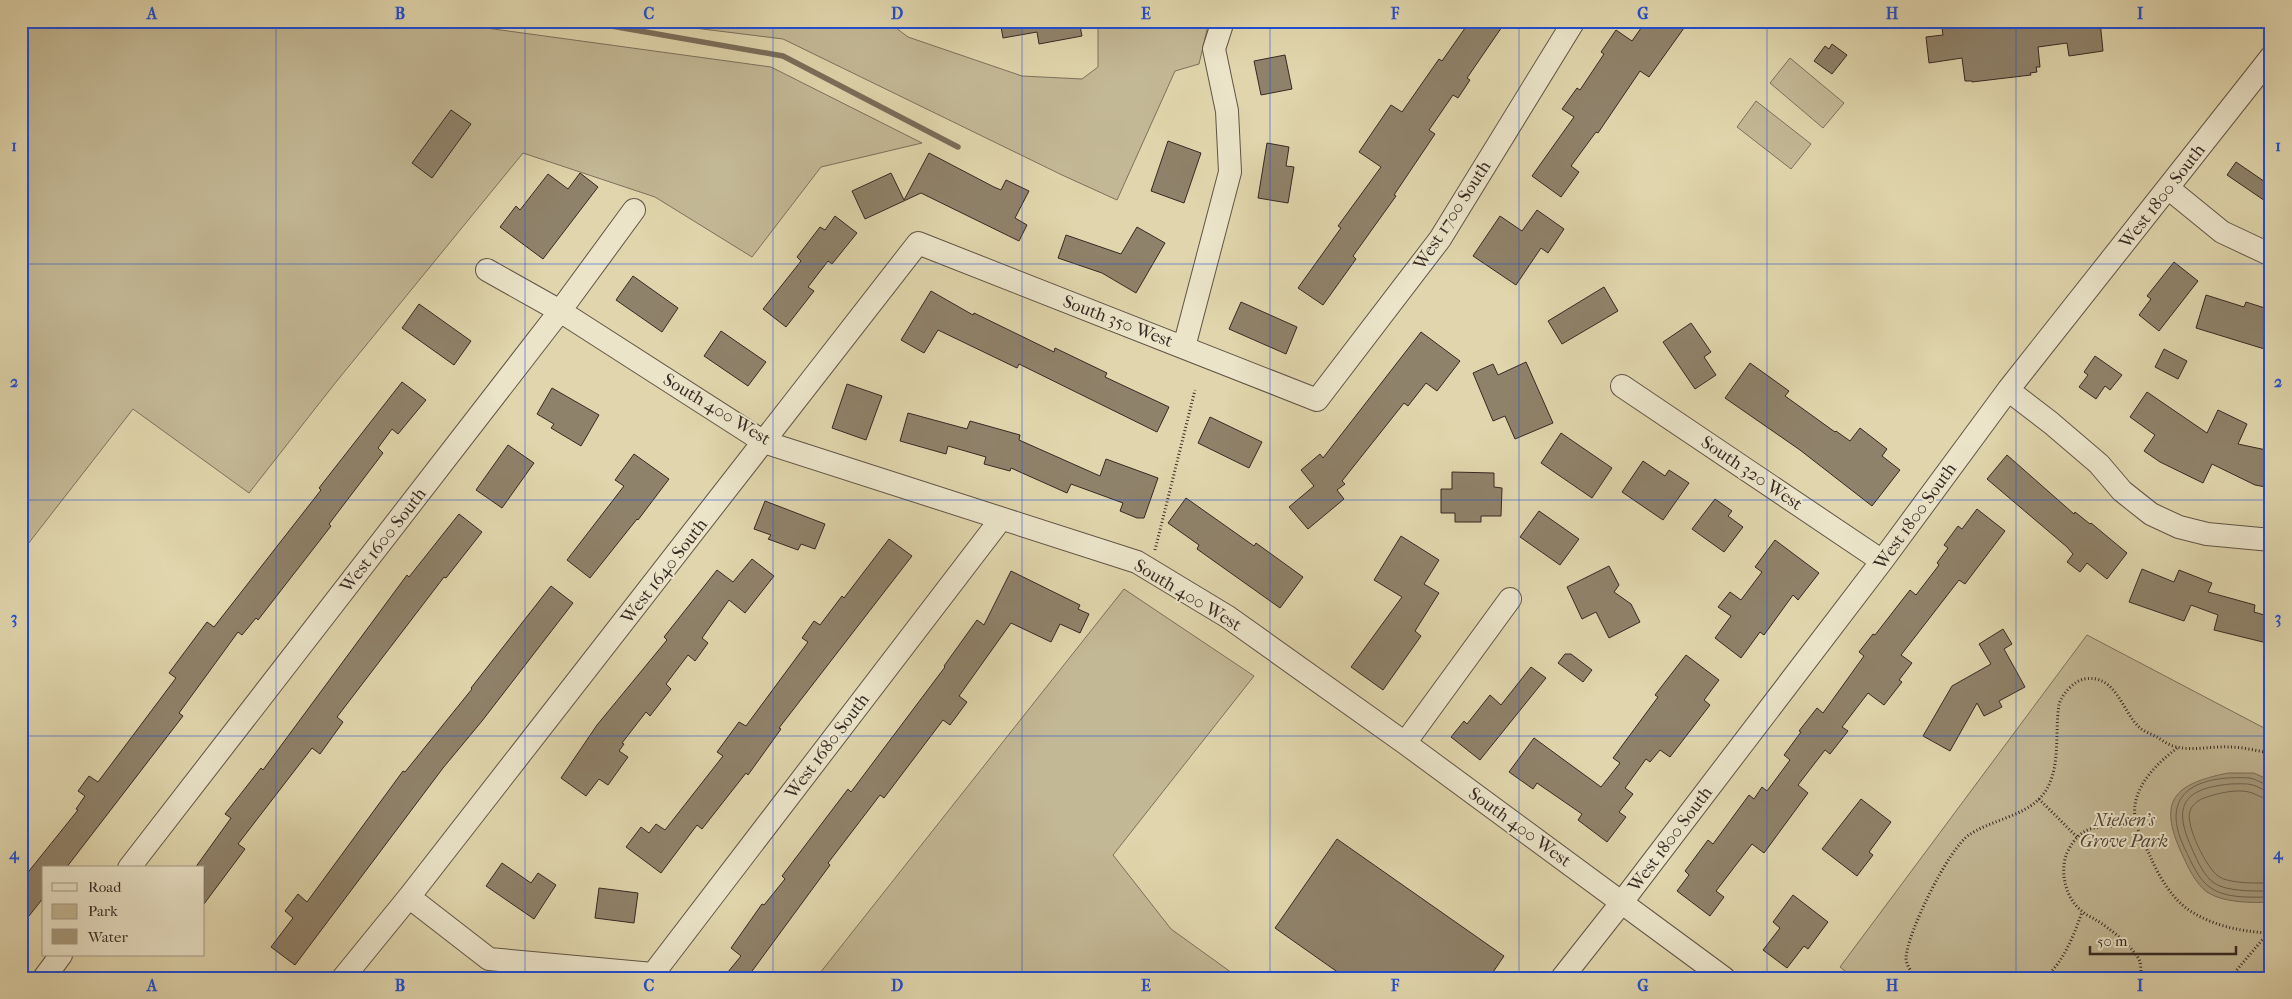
<svg xmlns="http://www.w3.org/2000/svg" width="2292" height="999" viewBox="0 0 2292 999" font-family="'IM FELL French Canon',serif">
<style>
.green{fill:#c3b895;stroke:#7d705c}
.water{fill:#a79b7d;stroke:#7a6d59}
.lines{fill:none;stroke-linecap:round;stroke-linejoin:round}
.shore{stroke:#6f6250;stroke-width:1}
.stream{stroke:#7a6d59;stroke-width:5.5}
.building{fill:#8f826a;stroke:#372923}
.street-casing{stroke:#615445;stroke-width:24}
.path{stroke:#372923;stroke-width:3;stroke-dasharray:1 2.5;stroke-linecap:butt}
.street{stroke:#ebe4c9;stroke-width:22}
.grid{fill:none;stroke:#1d4ed8;stroke-width:1;stroke-opacity:0.55}
.labels{text-anchor:middle;stroke-width:4;stroke-linejoin:round;paint-order:stroke}
.street-label{font-size:18px;fill:#372923;stroke:#ebe4c9}
.park-label{font-size:18px;font-style:italic;fill:#53463a;stroke:#ebe4c9}
.neatline{fill:none;stroke:#1d4ed8;stroke-width:2}
.grid-label{font-size:16px;text-anchor:middle;font-weight:bold;fill:#1d4ed8}
</style>
<rect width="100%" height="100%" fill="#e0d5ac"/>
<filter id="stains"><feTurbulence type="fractalNoise" baseFrequency=".004" numOctaves="4"/><feColorMatrix values="0 0 0 0 .2 0 0 0 0 .09 0 0 0 0 .02 0 0 0 .5 -.17"/></filter>
<radialGradient id="worn" r=".72"><stop offset=".6" stop-color="#630" stop-opacity="0"/><stop offset="1" stop-color="#630" stop-opacity=".3"/></radialGradient>
<path class="green" d="M21,21H435L771,67L922,143L821,167L752,257L655,197L523,153L336,382L249,493L133,409L21,553Z
M638,21H887L908,37L1022,76L1082,79L1098,67V21H1209L1199,64L1175,71L1117,200L1062,175L783,39Z
M1790,58L1844,103L1823,128L1770,83Z
M1756,101L1811,144L1791,169L1737,127Z
M1124,589L1254,676L1113,855L1171,929L1239,978H816Z
M2087,635L2266,729L2271,723V978H1854L1840,967Z"/>
<path class="water" d="M2228,773H2254L2271,781V902C2252,903 2223,903 2207,892C2195,883 2188,867 2182,854C2157,800 2174,784 2228,773Z"/>
<g class="lines">
<path class="shore" d="M2271,785C2263,785 2257,779 2249,778C2200,775 2158,791 2184,847C2191,861 2198,880 2211,888C2227,899 2252,897 2271,897
M2271,792C2264,791 2259,787 2253,785C2246,783 2237,784 2230,784C2180,789 2173,808 2193,851C2198,862 2204,876 2214,883C2227,892 2256,891 2271,891
M2271,799C2262,799 2257,794 2249,792C2236,789 2219,793 2207,797C2200,799 2192,804 2190,811C2185,825 2206,867 2218,876C2228,884 2258,883 2271,883"/>
<path class="stream" d="M583,21L783,56L958,147"/>
</g>
<path class="building" d="M1000,21H1079L1082,36L1039,44L1037,32L1003,38Z
M1470,21H1506L1467,78L1470,80L1458,98L1453,95L1429,130L1435,134L1394,195L1396,196L1353,256L1356,259L1323,305L1298,288L1341,228L1338,226L1381,167L1359,152L1391,105L1402,112L1439,59L1442,61Z
M1646,21H1674L1684,28L1649,77L1640,71L1598,133L1596,132L1571,166L1579,172L1561,197L1532,176L1574,117L1562,109L1577,88L1580,90L1604,54L1601,52L1616,30L1632,41Z
M1941,21H2100L2103,51L2069,56L2067,43L2038,47L2040,67H2036L2037,72L2030,73L2031,75L1972,82V81H1965L1962,58L1929,63L1926,37L1943,35Z
M1832,44L1847,55L1832,74L1814,61L1825,46L1829,49Z
M1285,55L1292,89L1261,95L1254,61Z
M451,110L471,124L432,178L412,163Z
M1168,141L1201,153L1184,203L1151,191Z
M1267,143L1289,147L1286,166L1294,167L1288,203L1258,198Z
M929,153L994,187L1001,190L1006,180L1029,191L1015,218L1027,225L1019,241L921,193L865,219L852,191L891,173L904,200Z
M2236,162L2271,186V205L2227,175Z
M580,173L598,187L543,259L500,227L516,206L520,210L548,174L568,189Z
M1537,210L1564,229L1548,253L1541,248L1516,285L1473,256L1500,216L1522,231Z
M835,216L857,233L832,264L828,261L808,287L814,291L786,327L763,309L801,261L797,257L820,227L825,230Z
M1137,227L1165,243L1136,293L1102,273L1058,258L1066,235L1121,254Z
M2174,262L2198,281L2159,331L2139,315L2151,299L2147,296Z
M633,276L678,308L662,332L616,300Z
M1604,287L1618,311L1562,344L1548,321Z
M931,291L973,315L974,313L1054,352L1055,348L1107,373L1105,377L1169,407L1157,432L1019,364L1017,368L938,330L924,353L901,340Z
M2206,295L2244,307L2246,302L2271,310V351L2196,328Z
M1241,302L1297,327L1286,354L1229,329Z
M419,304L471,341L454,365L402,328Z
M1691,323L1711,352L1704,357L1716,375L1695,389L1663,342Z
M721,331L766,362L748,386L704,356Z
M1421,332L1460,361L1437,391L1426,383L1408,406L1404,403L1342,481L1345,484L1337,490L1344,499L1308,529L1289,507L1314,486L1301,470L1320,454L1323,458Z
M2164,349L2187,361L2178,379L2155,367Z
M2095,356L2122,375L2110,390L2105,386L2096,399L2079,387L2088,375L2084,372Z
M1526,362L1553,423L1515,439L1505,416L1493,421L1473,373L1493,364L1498,375Z
M1750,363L1789,391L1785,396L1835,432L1836,431L1850,441L1860,428L1887,449L1882,456L1900,470L1872,506L1800,450L1725,398Z
M402,382L426,400L398,434L392,429L378,448L383,453L329,524L331,526L258,620L256,618L242,635L238,632L179,713L183,716L66,868H44V897L21,926V881L78,810L76,809L85,796L78,791L89,776L98,782L176,678L169,673L207,622L214,627L321,490L319,488Z
M847,384L882,396L866,440L832,428Z
M552,388L599,415L581,446L551,428L554,424L537,414Z
M2147,392L2207,433L2218,410L2247,424L2238,444L2271,451V488L2255,485L2212,464L2203,483L2160,462L2144,451L2155,435L2130,417Z
M908,413L967,429L970,421L1020,435L1019,440L1100,476L1106,459L1158,478L1144,518H1137L1120,511L1123,503L1071,484L1067,493L1011,468L1010,471L984,464L986,457L948,446L946,454L900,441Z
M1210,417L1262,442L1249,468L1198,443Z
M1561,433L1612,468L1592,498L1541,463Z
M508,445L534,463L502,508L476,490Z
M634,454L669,479L638,520L637,519L590,578L567,560L624,486L615,480Z
M2007,455L2074,514L2075,512L2090,524L2091,523L2127,553L2107,579L2087,563L2080,572L2067,562L2073,554L2067,547L1987,479Z
M1643,461L1665,476L1669,470L1689,483L1663,520L1622,492Z
M1452,472L1494,473V487L1502,488L1501,516H1481V522H1455V513H1441V489H1452Z
M1186,498L1254,546L1256,543L1303,577L1280,608L1197,549L1199,545L1168,523Z
M1715,499L1732,511L1728,516L1743,527L1724,552L1692,529Z
M765,501L825,524L815,549L801,544L798,550L768,539L771,535L754,529Z
M1977,509L2005,531L1965,584L1959,580L1901,655L1912,663L1899,680L1902,682L1884,705L1868,693L1842,727L1848,731L1830,754L1825,750L1798,785L1808,793L1764,853L1752,844L1716,891L1724,897L1710,916L1677,891L1689,875L1685,871L1708,840L1713,844L1749,795L1754,799L1762,787L1767,791L1790,760L1784,755L1801,732L1799,731L1817,708L1823,713L1864,656L1859,652L1873,634L1875,635L1910,590L1916,595L1939,565L1937,563L1948,548L1944,545L1958,526L1962,529Z
M1539,511L1579,539L1560,565L1520,537Z
M459,514L482,532L446,578L444,577L337,717L343,722L320,754L312,748L238,844L245,849L204,904V868H195L231,818L225,814L261,768L263,770L407,575L409,577Z
M1401,536L1439,560L1424,584L1439,593L1415,631L1421,636L1383,690L1351,667L1402,597L1374,580Z
M889,539L912,556L779,728L781,729L748,775L746,773L702,829L697,825L661,873L626,847L641,827L649,833L656,824L665,830L723,756L717,752L739,722L746,726L808,642L802,638L814,621L820,625L842,596L844,598Z
M1775,540L1819,573L1798,600L1793,595L1764,635L1760,632L1741,658L1715,638L1731,616L1718,607L1730,592L1741,600L1762,572L1755,567Z
M752,559L774,576L745,613L729,600L702,638L708,643L695,661L688,655L666,684L671,689L650,716L646,712L622,743L624,744L619,751L628,757L608,785L599,779L586,796L561,778L597,725L667,640L664,637L717,570L733,582Z
M1609,566L1619,585L1614,592L1631,604L1640,622L1609,638L1596,612L1582,619L1567,587Z
M2142,569L2174,582L2179,570L2212,583L2208,592L2255,605L2254,612L2271,617V644L2214,630L2218,615L2191,605L2184,621L2129,602Z
M1011,571L1080,605L1078,609L1089,614L1080,633L1060,624L1051,642L1011,623L959,696L967,702L950,725L943,720L884,798L880,795L828,863L830,865L747,978H723L741,956L731,948L762,904L764,905L785,879L782,876L848,789L851,792L945,667L944,666L977,620L984,625Z
M551,586L573,603L482,721L443,768L295,965L271,947L293,918L285,911L298,894L307,902L403,771L405,772L472,689L471,688Z
M2003,629L2012,644L2004,649L2025,687L1999,701L2002,707L1984,716L1977,703L1950,751L1923,736L1952,686L1991,664L1979,644Z
M1565,654H1571L1592,670L1583,682L1558,663Z
M1686,655L1719,680L1704,700L1710,705L1670,757L1660,750L1650,762L1646,759L1625,788L1633,794L1619,812L1626,817L1607,842L1578,820L1582,814L1537,783L1533,789L1509,772L1534,738L1601,787L1620,763L1613,758L1658,697L1655,695Z
M1531,667L1546,678L1480,760L1451,737L1464,721L1467,724L1490,695L1501,705Z
M1861,799L1891,822L1869,852L1873,855L1857,876L1822,849Z
M1337,839L1504,956L1489,978H1346L1275,928Z
M502,863L531,883L538,873L556,885L534,919L486,886Z
M599,888L638,893L634,923L595,918Z
M1793,895L1828,922L1808,949L1804,946L1787,968L1763,950L1780,928L1773,922Z"/>
<g class="lines">
<g class="street-casing">
<path id="street" d="M2168,188L2222,232L2271,255
M487,270L560,311L764,442L1137,562L1228,617L1405,743L1724,978
M1184,347L1230,172L1227,111L1214,49L1223,21
M1622,386L1882,561
M2008,390L2051,423L2099,464L2122,491L2151,514L2179,527L2207,534L2271,540
M1405,743L1510,599
M129,868L560,311L634,210
M409,897L489,959L653,974L1001,519
M44,978L61,955
M343,978L409,897L918,243L1317,400L1440,239L1574,21
M1562,978L1622,902L1882,561L2008,390L2271,57"/>
</g>
<path class="path" d="M1155,550L1195,390
M2177,748C2155,765 2128,791 2136,823C2139,835 2146,847 2151,858C2158,875 2173,900 2189,910C2213,926 2239,931 2268,933L2271,931
M2039,799L2077,837
M2136,823C2120,829 2105,824 2090,829C2079,833 2072,842 2067,853C2059,872 2066,900 2083,912C2087,916 2092,917 2096,920C2108,927 2136,949 2140,962C2141,967 2141,973 2141,978
M1916,978C1912,973 1906,965 1906,958C1907,933 1949,848 1969,835C1989,821 2023,816 2039,799C2063,775 2054,735 2059,705C2061,695 2074,681 2084,679C2116,673 2122,712 2140,728C2145,732 2151,734 2157,737C2163,741 2170,746 2177,747C2193,751 2213,746 2230,747C2243,747 2257,751 2271,753
M2045,978C2064,961 2074,935 2082,912
M2230,978L2268,933"/>
<use href="#street" class="street"/>
</g>
<path class="grid" d="M276,21V978M525,21V978M773,21V978M1022,21V978M1270,21V978M1519,21V978M1767,21V978M2016,21V978M21,264H2271M21,500H2271M21,736H2271"/>
<g class="labels">
<g class="street-label">
<text transform="translate(2162 196) rotate(-52)" y="6">West 1800 South</text>
<text transform="translate(1452 215) rotate(-57)" y="6">West 1700 South</text>
<text transform="translate(1118 321) rotate(21)" y="6">South 350 West</text>
<text transform="translate(717 409) rotate(31)" y="6">South 400 West</text>
<text transform="translate(1752 473) rotate(34)" y="6">South 320 West</text>
<text transform="translate(1915 516) rotate(-54)" y="6">West 1800 South</text>
<text transform="translate(383 540) rotate(-52)" y="6">West 1600 South</text>
<text transform="translate(664 571) rotate(-52)" y="6">West 1640 South</text>
<text transform="translate(1188 595) rotate(31)" y="6">South 400 West</text>
<text transform="translate(827 746) rotate(-53)" y="6">West 1680 South</text>
<text transform="translate(1520 827) rotate(36)" y="6">South 400 West</text>
<text transform="translate(1670 839) rotate(-53)" y="6">West 1800 South</text>
</g>
<g class="park-label">
<text x="2124" y="826">Nielsen's<tspan x="2124" dy="21">Grove Park</tspan></text>
</g>
</g>
<rect width="2292" height="999" fill="none" stroke="#e0d5ac" stroke-width="55"/>
<rect x="42" y="866" width="162" height="90" fill="#ebe4c9" stroke="#a39987"/>
<rect x="52" y="883" width="25" height="8" fill="#ebe4c9" stroke="#a39987"/>
<text x="88" y="892" font-size="15" fill="#372923">Road</text>
<rect x="52" y="904" width="25" height="15" fill="#c3b895" stroke="#a39987"/>
<text x="88" y="916" font-size="15" fill="#372923">Park</text>
<rect x="52" y="929" width="25" height="15" fill="#a79b7d" stroke="#a39987"/>
<text x="88" y="942" font-size="15" fill="#372923">Water</text>
<path d="M2090 946v8h146v-8" fill="none" stroke="#372923" stroke-width="2.5"/>
<text x="2097" y="946" font-size="15" fill="#372923" stroke="#ebe4c9" stroke-width="4" paint-order="stroke">50 m</text>
<rect x="28" y="28" width="2236" height="944" class="neatline"/>
<g class="grid-label">
<text x="152" y="19">A</text>
<text x="400" y="19">B</text>
<text x="649" y="19">C</text>
<text x="897" y="19">D</text>
<text x="1146" y="19">E</text>
<text x="1395" y="19">F</text>
<text x="1643" y="19">G</text>
<text x="1892" y="19">H</text>
<text x="2140" y="19">I</text>
<text x="14" y="151">1</text>
<text x="2278" y="151">1</text>
<text x="14" y="387">2</text>
<text x="2278" y="387">2</text>
<text x="14" y="623">3</text>
<text x="2278" y="623">3</text>
<text x="14" y="859">4</text>
<text x="2278" y="859">4</text>
<text x="152" y="991">A</text>
<text x="400" y="991">B</text>
<text x="649" y="991">C</text>
<text x="897" y="991">D</text>
<text x="1146" y="991">E</text>
<text x="1395" y="991">F</text>
<text x="1643" y="991">G</text>
<text x="1892" y="991">H</text>
<text x="2140" y="991">I</text>
</g>
<rect width="100%" height="100%" filter="url(#stains)"/>
<rect width="100%" height="100%" fill="url(#worn)"/>
</svg>
